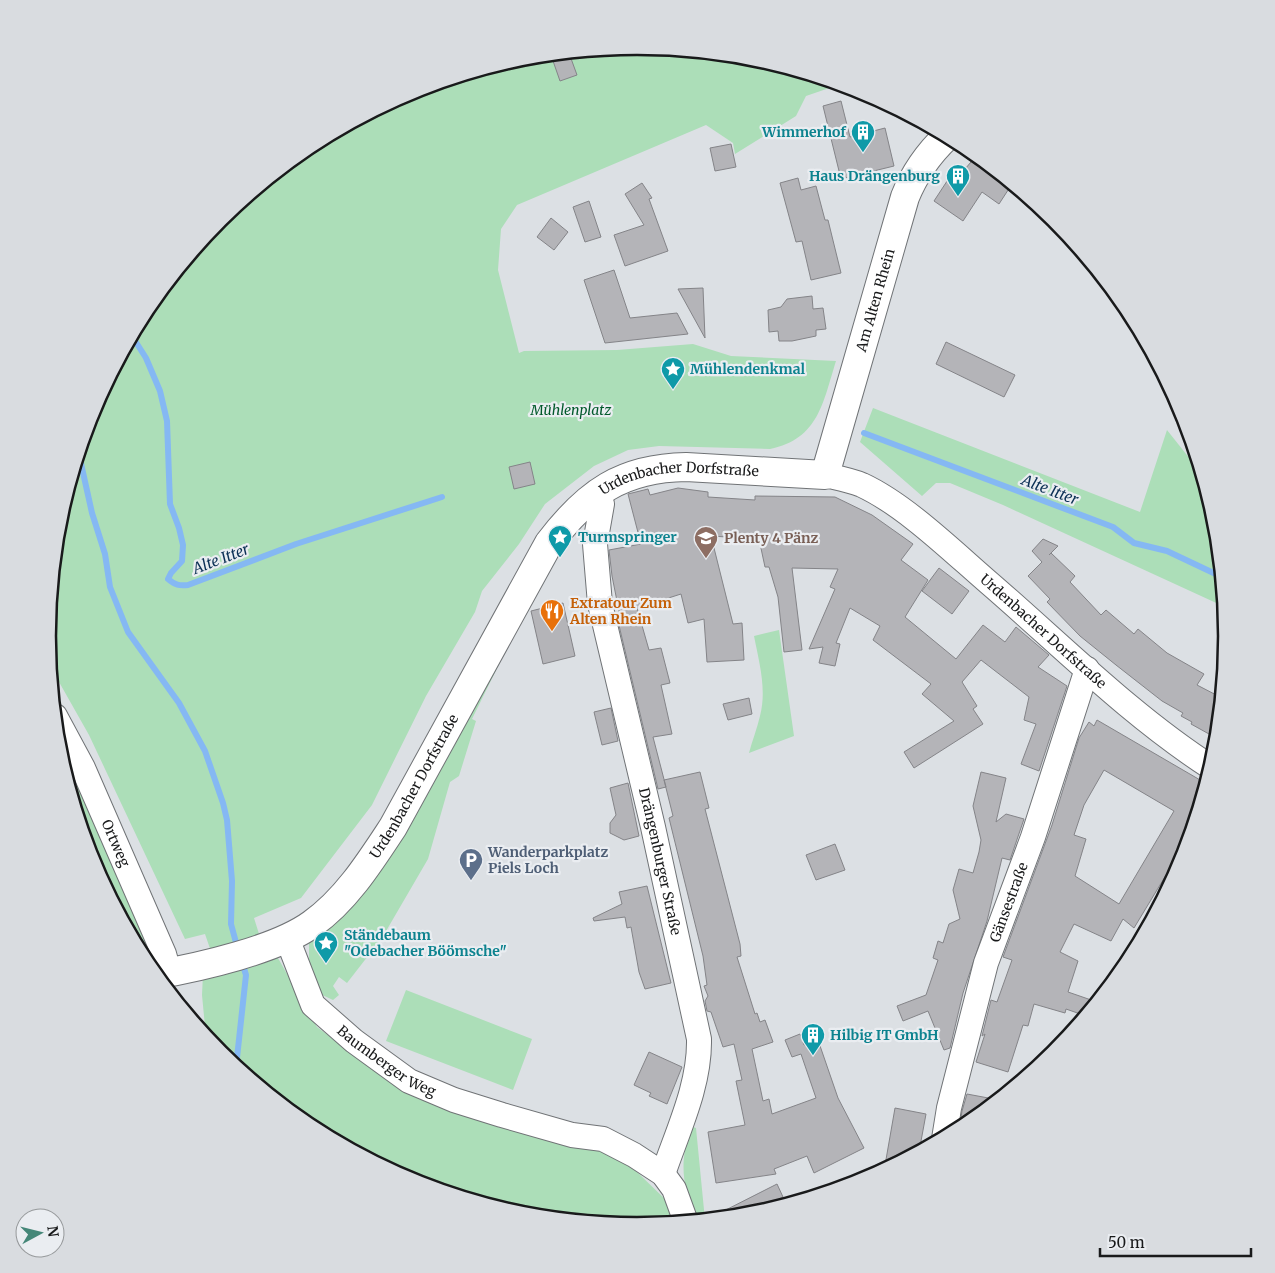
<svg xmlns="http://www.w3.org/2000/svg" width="1275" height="1273" viewBox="0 0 1275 1273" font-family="Merriweather,serif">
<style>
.green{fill:#acdeb8}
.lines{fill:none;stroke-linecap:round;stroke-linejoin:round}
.stream{stroke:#85b8f3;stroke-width:6}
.building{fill:#b4b4b8;stroke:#848488;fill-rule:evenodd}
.minor-casing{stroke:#707376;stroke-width:26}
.tertiary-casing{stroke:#707376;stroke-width:30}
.minor{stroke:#fff;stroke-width:24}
.tertiary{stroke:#fff;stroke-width:28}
.labels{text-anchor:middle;stroke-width:4.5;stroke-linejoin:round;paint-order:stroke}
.culture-label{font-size:14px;font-weight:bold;fill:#0d838f;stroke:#eaedf1;text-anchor:start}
.street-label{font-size:14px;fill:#191a1b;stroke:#eaedf1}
.park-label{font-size:14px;font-style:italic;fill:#01592b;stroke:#eaedf1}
.education-label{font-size:14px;font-weight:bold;fill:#785e54;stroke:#eaedf1;text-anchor:start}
.food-label{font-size:14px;font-weight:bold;fill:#c56008;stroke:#eaedf1;text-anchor:start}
.service-label{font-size:14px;font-weight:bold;fill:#4e5e75;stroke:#eaedf1;text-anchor:start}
.water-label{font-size:15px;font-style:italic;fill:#0c3055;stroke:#eaedf1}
.rim{fill:none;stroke:#191a1b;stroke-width:2.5}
</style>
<rect width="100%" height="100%" fill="#dce0e4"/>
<path class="green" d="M638,46L753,58L841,84L806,96L796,116L735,154L733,143L706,125L517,205L501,229L498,270L519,353L524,351L617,350L693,344L731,356L836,361C823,402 819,439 770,449L659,446L628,450L594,466L545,504L519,544L482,591L475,612L426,696L372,805L301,898L254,918L265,953L274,951L317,1027L363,1061L601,1146L635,1170L668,1202L678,1223L637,1227L522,1215L411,1182L309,1127L220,1054L206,1037L202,995L203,974L217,969L205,934L185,939L89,735L50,666L47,636L59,521L92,410L147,308L220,219L310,146L412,91L523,58Z
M873,408L1140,512L1167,430L1202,474L1216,522L1225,607L1003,505L950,483H936L922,496L860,442Z
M779,630L794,736L749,753C752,741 757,729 760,716C767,689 759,662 754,636Z
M507,648L472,719L476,721L459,776L450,782L428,859L382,938L347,983L339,977L333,986L339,995L333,1000L318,993L309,971V943Z
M58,743L73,772L153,950L140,951L92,862Z
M406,990L532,1039L513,1090L386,1041Z
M690,1126L696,1128L705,1220L697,1221C681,1182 680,1166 690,1126Z"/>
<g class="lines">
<path class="stream" d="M132,336L146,358L160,391L167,421L170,504L179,528L183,545L182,561L171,573L168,579C175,585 179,586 188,585L296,544L442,497
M91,416L80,459L92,513L105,554L110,587L128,632L179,703L205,751L223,803L227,820L232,881L231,924L238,950
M864,433L1113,527L1134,543L1167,551L1222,577
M236,1067L246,975L242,962"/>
</g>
<path class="building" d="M569,53L577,75L560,81L552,58Z
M841,101L850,137L885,128L894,166L841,179L823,106Z
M731,144L736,167L715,171L710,148Z
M977,155L1012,184L999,204L982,192L963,221L934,201L953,172L959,176Z
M798,178L801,190L816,186L825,220H828L841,273L811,280L802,241L796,242L780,183Z
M642,183L652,198L649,199L668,251L625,266L614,235L644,225L625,194Z
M589,201L601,237L585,242L573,207Z
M551,218L568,232L554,250L537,237Z
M614,270L630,318L677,313L688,334L605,343L584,280Z
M703,288L705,338L678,289Z
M812,296L813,309L823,308L826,329L816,330V336L792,341H779L778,331L769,332L768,310L781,307L787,299Z
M946,342L1015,375L1004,397L936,364Z
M530,462L535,484L514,489L509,467Z
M678,488L708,492V497L755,500V496L835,497L872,515L913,544L901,560L928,580L905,617L956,659L983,625L1005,642L1016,627L1049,655L1038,667L1067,686L1039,771L1021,764L1036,724L1024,720L1029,697L981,660L962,682L977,706L973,709L983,724L914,768L904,752L954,721L922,694L931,684L873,640L880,626L850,608L836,643L840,644L835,666L819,663L823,647L809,649L835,589L830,587L838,569L792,568L802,650L784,652L778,597L769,567H765L759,539L711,536L733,624L742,623L744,660L707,662L704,619L688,623L681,594L637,608L649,650L661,648L670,683L661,685L672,734L653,737L666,787L658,789L617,617L620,616L612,576L609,550L641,544L628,494L648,489L650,495Z
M1043,539L1058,546L1049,555L1051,553L1075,576L1070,582L1101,615L1106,610L1134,634L1138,629L1167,653L1204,674L1197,685L1222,698L1218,739L1191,724L1192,722L1181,716L1183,713L1162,701L1116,665L1080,636L1047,602L1050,599L1028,576L1042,562L1032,551Z
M939,568L969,591L952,614L922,591Z
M563,603L575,656L543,664L531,611Z
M749,698L752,714L728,720L723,704Z
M611,708L618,741L602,745L594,712Z
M1097,720L1207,784L1183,863L1174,880L1166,875L1134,928L1123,919L1111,941L1074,924L1060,952L1078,961L1068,992L1097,1002L1086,1016L1066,1009L1065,1013L1034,1004L1028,1026L1023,1025L1008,1072L976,1062L985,1034L982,1036L991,1000L997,1002L1012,960L1003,957L1052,825L1079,738L1089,722L1094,726ZM1104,770L1174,811L1119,904L1075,876L1086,839L1074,835L1084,805Z
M700,772L709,808L705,809L740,944L741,956L737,957L755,1014L757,1013L760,1022L765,1020L773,1042L752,1049L763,1101L769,1099L772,1114L816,1098L801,1054L792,1057L785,1040L800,1034L804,1045L818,1040L838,1098L864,1148L814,1173L807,1156L774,1169L776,1174L716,1183L708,1132L745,1125L736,1081L742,1080L734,1044L723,1047L711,1012L707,1011L705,1001L708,996L704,986L707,985L703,956L669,818L673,816L664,780Z
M981,772L1006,778L996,822L1006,814L1024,819L1010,860L1002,858L987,921L963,993L950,1048L944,1050L928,1011L903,1021L897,1006L926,995L938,960L933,958L938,941L943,943L949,924L960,919L953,890L959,869L973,873L979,852L981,840L973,806Z
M628,783L639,836L624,840L610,833V823L616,815L610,788Z
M835,844L845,870L816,880L806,855Z
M647,886L671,983L645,989L639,972L631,927L627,928L625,917L594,921L593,918L622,904L619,892Z
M649,1052L682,1067L667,1104L649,1096L651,1093L634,1085Z
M967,1094L999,1100L959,1131L962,1111Z
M895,1108L926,1114L919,1152L884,1171Z
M777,1184L783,1197L762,1208L764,1212L752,1215L706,1220Z"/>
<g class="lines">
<g class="minor-casing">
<g id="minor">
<path id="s1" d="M825,475C838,478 850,480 862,485C905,505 951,550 988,582C1060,644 1131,716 1212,768"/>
<path id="s2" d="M597,492L602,504L595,544L600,604L653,827L699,1039C700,1085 678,1130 663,1174"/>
<path id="s3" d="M55,716L83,768L164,954L169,972"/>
<path id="s4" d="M287,938L313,1005L354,1041L409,1081L454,1100L502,1115L572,1135L603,1139L634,1155L663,1174L674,1189L686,1222"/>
<path id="s5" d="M944,1139L949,1108L986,963L1033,837L1087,669"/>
</g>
</g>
<g class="tertiary-casing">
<g id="tertiary">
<path id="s6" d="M155,975C200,967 276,950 312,924C346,900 370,862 393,827L549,543C587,493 622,468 686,467L825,475L905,197C915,172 928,154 947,136"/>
</g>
</g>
<use href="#minor" class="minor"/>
<use href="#tertiary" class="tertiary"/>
</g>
<defs>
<g id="building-pin" transform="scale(1.25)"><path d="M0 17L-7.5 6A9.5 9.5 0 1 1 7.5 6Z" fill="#0f9aa8" stroke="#eaedf1"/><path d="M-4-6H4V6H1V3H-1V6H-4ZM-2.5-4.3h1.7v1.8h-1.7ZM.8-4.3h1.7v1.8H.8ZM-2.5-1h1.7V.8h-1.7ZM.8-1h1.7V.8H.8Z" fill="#fff"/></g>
<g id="sight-pin" transform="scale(1.25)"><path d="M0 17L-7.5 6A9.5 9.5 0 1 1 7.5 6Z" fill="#0f9aa8" stroke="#eaedf1"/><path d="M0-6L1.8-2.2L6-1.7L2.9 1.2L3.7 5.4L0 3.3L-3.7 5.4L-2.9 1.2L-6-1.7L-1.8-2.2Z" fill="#fff"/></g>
<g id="school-pin" transform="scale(1.25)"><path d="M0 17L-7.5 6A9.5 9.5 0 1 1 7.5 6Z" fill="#8d6e63" stroke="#eaedf1"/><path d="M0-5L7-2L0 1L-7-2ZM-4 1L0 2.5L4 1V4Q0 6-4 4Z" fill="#fff"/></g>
<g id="restaurant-pin" transform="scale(1.25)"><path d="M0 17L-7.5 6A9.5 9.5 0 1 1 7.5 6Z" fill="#e8710a" stroke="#eaedf1"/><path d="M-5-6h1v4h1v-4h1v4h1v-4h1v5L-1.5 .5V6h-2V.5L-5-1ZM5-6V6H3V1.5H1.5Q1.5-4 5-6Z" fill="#fff"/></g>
<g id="parking-pin" transform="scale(1.25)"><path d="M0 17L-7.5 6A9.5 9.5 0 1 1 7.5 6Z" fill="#5c6f8a" stroke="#eaedf1"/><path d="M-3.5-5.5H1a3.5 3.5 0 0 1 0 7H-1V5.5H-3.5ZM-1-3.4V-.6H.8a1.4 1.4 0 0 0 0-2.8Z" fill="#fff"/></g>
</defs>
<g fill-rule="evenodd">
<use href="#building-pin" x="863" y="132"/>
<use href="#building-pin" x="958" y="176"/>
<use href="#sight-pin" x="673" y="369"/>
<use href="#sight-pin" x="560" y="537"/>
<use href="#school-pin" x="706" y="538"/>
<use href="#restaurant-pin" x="552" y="611"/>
<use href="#parking-pin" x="471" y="860"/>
<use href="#sight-pin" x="326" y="943"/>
<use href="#building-pin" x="813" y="1035"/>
</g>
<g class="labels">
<g class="culture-label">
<text x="846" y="137" text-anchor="end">Wimmerhof</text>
<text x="940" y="181" text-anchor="end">Haus Drängenburg</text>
<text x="690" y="374">Mühlendenkmal</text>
<text x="578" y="542">Turmspringer</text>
<text x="344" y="940">Ständebaum<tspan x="344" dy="16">"Odebacher Böömsche"</tspan></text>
<text x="830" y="1040">Hilbig IT GmbH</text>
</g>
<g class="street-label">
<text dy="5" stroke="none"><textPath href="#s6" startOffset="1102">Am Alten Rhein</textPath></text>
<text dy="5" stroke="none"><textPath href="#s6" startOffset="772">Urdenbacher Dorfstraße</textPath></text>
<text dy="5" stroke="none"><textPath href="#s1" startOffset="272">Urdenbacher Dorfstraße</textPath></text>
<text dy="5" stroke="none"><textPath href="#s6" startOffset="339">Urdenbacher Dorfstraße</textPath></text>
<text dy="5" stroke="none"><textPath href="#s3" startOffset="141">Ortweg</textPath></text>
<text dy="5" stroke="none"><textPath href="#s2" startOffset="378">Drängenburger Straße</textPath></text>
<text dy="5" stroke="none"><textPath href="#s5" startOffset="246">Gänsestraße</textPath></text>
<text dy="5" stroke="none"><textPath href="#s4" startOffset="165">Baumberger Weg</textPath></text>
</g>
<g class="park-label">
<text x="571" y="415">Mühlenplatz</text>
</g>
<g class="education-label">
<text x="724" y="543">Plenty 4 Pänz</text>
</g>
<g class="food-label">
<text x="570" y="608">Extratour Zum<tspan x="570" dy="16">Alten Rhein</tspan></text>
</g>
<g class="service-label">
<text x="488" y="857">Wanderparkplatz<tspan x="488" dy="16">Piels Loch</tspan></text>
</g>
<g class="water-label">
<text transform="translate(1050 490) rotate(21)" y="5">Alte Itter</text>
<text transform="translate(221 559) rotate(-21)" y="5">Alte Itter</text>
</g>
</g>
<path d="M0 0H1275V1273H0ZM56 636a581 581 0 1 1 1162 0a581 581 0 1 1-1162 0Z" fill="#d9dce0" fill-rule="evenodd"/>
<path class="rim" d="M56 636a581 581 0 1 1 1162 0a581 581 0 1 1-1162 0Z"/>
<g transform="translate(40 1233) rotate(83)"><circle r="24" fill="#eaedf1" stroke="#96999b"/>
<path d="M0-4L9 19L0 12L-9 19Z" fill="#458778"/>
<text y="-8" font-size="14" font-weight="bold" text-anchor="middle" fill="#191a1b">N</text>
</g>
<path d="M1100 1248v8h151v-8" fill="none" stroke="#191a1b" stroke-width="2.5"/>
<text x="1108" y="1248" font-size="15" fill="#191a1b" stroke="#eaedf1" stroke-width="4" paint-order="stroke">50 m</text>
</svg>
